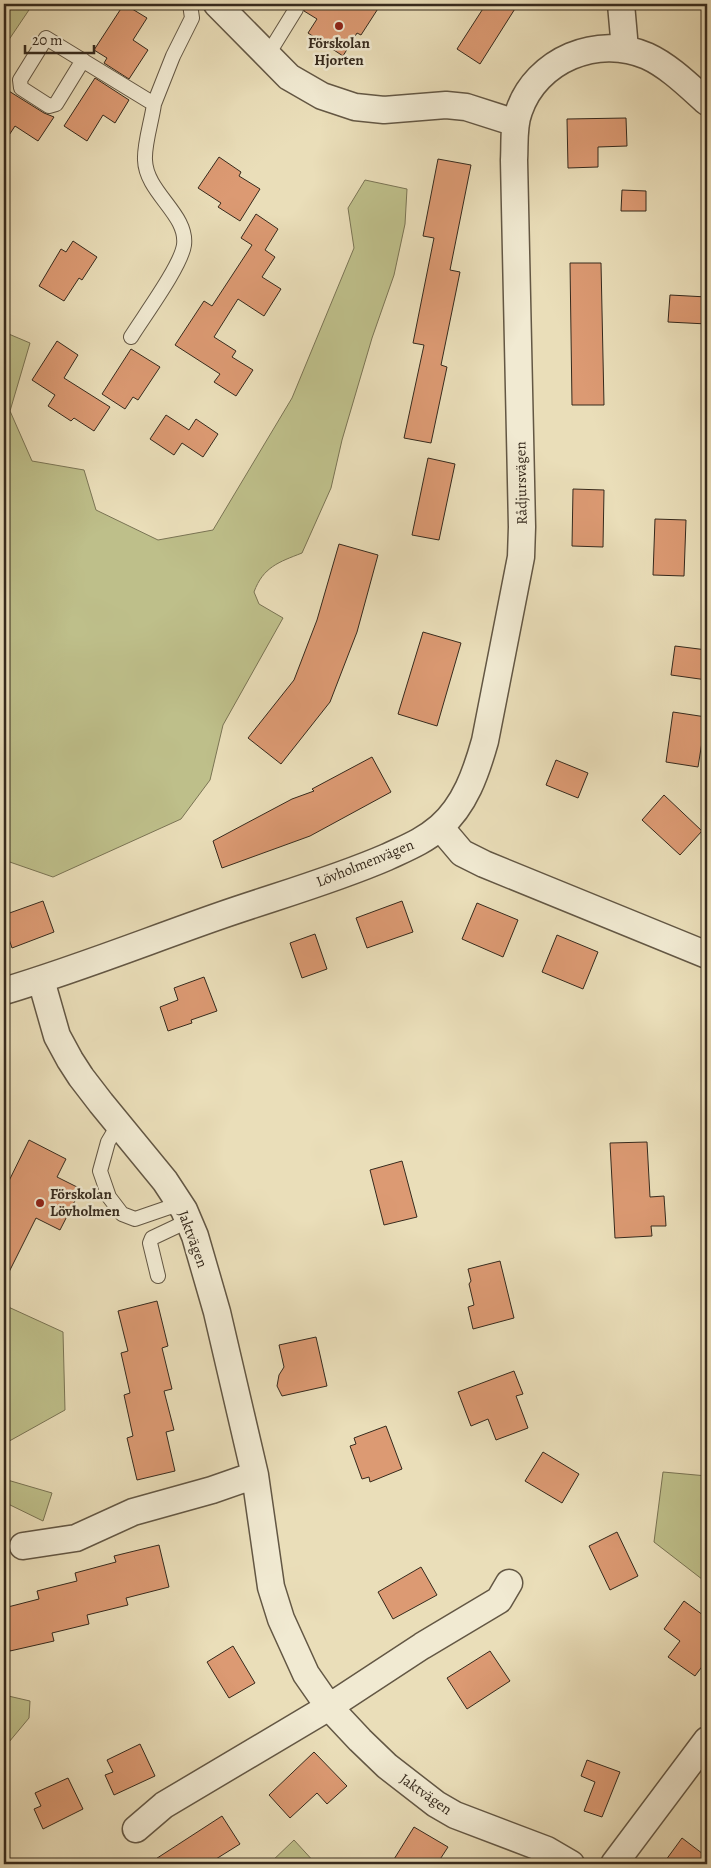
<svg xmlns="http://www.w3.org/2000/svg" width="711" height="1868" viewBox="0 0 711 1868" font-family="Alegreya,serif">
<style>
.green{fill:#bebf8a;stroke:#7a7454}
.building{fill:#dc9a73;stroke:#362a1d}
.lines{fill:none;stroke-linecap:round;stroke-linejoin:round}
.lane-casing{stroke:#635744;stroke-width:16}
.street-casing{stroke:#635744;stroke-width:29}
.lane{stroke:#f1ead2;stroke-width:14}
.street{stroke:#f1ead2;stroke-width:26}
.poi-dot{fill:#8f2418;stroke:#f1ead2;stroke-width:2}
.labels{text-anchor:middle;stroke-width:5;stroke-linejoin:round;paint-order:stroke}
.poi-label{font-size:15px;font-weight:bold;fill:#362a1d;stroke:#f1ead2}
.street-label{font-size:15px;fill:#362a1d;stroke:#f1ead2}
</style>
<rect width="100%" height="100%" fill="#eadeb9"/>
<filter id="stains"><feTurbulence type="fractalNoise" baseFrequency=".004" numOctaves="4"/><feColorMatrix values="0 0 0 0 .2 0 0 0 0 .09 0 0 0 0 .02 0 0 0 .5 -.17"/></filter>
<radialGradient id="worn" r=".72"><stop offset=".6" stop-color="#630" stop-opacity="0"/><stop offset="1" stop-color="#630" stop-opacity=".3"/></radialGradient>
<path class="green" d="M4,4H33L4,47Z
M365,180L407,189L405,224L394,275L372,338L342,440L331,488L302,553C279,562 263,567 254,592L259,604L283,618L223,725L210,780L181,819L53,877L4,860V332L30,343L10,411L32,461L84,470L96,510L158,540L213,530L292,398L354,248L348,208Z
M4,1305L63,1332L65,1410L4,1444Z
M663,1472L707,1476V1583L654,1542Z
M4,1479L52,1493L43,1521L4,1502Z
M4,1695L30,1701L29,1718L4,1748Z
M294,1840L316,1864H269Z"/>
<path class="building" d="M124,4L147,18L133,40L148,50L129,79L104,63L107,58L94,50Z
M303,4H381L361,35L357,33L343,56L308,33L317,19L304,11Z
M486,4H518L480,64L457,49Z
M95,78L129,100L115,123L103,115L87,141L64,126Z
M4,88L44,113L54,117L38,141L15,126L4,143Z
M626,118L627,146L598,147V167L568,168L567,119Z
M219,157L241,172L239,176L260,189L240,221L218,207L221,203L198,188Z
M438,159L471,165L450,270L460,272L441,365L447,367L431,443L404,438L424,345L413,343L434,238L423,236Z
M622,190L646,191V211H621Z
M256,214L278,229L265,250L275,257L262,277L281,289L264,316L238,299L214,337L236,351L232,357L253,370L236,396L214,382L220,374L175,345L204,301L212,306L252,245L241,238Z
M73,241L97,257L82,280L79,278L64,301L39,286L61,249L66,252Z
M570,263H601L604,405H572Z
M670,295L707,297V324L668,322Z
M57,341L78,355L64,378L110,407L94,431L74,418L71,421L48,406L55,395L32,380Z
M131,349L160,367L138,400L133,397L125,409L102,394Z
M166,415L189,430L196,419L218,434L203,457L182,443L174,455L150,439Z
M428,458L455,464L439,540L412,535Z
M573,489L604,490L603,547L572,546Z
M655,519L686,520L684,576L653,575Z
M339,544L378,555L357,632L330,702L281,764L248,738L294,680L317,620Z
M423,632L461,643L437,726L398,714Z
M675,646L707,650V680L671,675Z
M673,712L706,717L698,767L666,762Z
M372,757L391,792L310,836L222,868L213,841L292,799L314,791L312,789Z
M556,760L588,773L578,798L546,785Z
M664,795L702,831L680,855L642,820Z
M43,901L54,932L12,948L4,924V915Z
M402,901L413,932L367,948L356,918Z
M477,903L518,920L503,957L462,939Z
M315,934L327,969L302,978L290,943Z
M557,935L598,952L583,989L542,972Z
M204,977L217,1011L191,1020L192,1023L168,1031L160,1007L178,1000L174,988Z
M29,1140L66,1159L57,1177L81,1189L60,1230L36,1218L4,1282V1191Z
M647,1142L650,1197L664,1196L666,1226H651L652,1236L615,1238L610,1143Z
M402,1161L417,1217L384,1225L370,1170Z
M500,1261L514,1318L473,1329L468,1307L474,1305L469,1284L471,1281L468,1269Z
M157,1301L168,1346L162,1348L172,1389L164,1391L174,1430L166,1432L175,1471L137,1480L127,1438L133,1436L124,1395L130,1393L121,1353L128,1351L118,1311Z
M316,1337L327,1386L282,1396L277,1386L279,1375L284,1367L279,1345Z
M514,1371L523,1394L516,1396L528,1428L496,1440L488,1419L471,1426L458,1392Z
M386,1426L402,1469L370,1482L369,1477L362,1479L350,1446L356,1444L354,1438Z
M543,1452L579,1474L562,1503L525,1481Z
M617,1532L638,1576L610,1590L589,1546Z
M159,1545L169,1587L126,1598L128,1605L87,1615L89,1624L52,1633L54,1641L10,1651L4,1626V1608L39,1599L37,1591L77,1581L75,1573L116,1562L114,1556Z
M421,1567L437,1595L393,1619L378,1592Z
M684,1601L707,1618V1660L695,1676L668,1657L680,1641L664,1629Z
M233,1646L255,1683L229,1698L207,1662Z
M490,1651L510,1681L467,1709L447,1678Z
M140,1744L155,1776L114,1795L105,1775L113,1772L107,1760Z
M314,1752L347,1786L327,1804L317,1793L290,1818L269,1795Z
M587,1760L620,1772L602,1817L584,1811L595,1782L581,1776Z
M68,1778L83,1809L43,1829L34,1809L41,1806L35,1793Z
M222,1816L240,1844L208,1864H148Z
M414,1827L448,1847L437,1864H391Z
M682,1838L707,1857V1864H663Z"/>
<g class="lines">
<g class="lane-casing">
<path id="lane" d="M267,56L296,9
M83,60L56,104L49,106L21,88L20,80L46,38L154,104C152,120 144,144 145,160C146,193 188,214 184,245C181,266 144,316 131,337
M154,104L173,56L192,18L190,4
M118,1125L108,1142L100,1171L109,1197L122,1214L135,1219L167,1208L178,1200
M158,1276L150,1243L152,1238L188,1221"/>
</g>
<g class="street-casing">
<path id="street" d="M217,4L289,77L322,96L355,107L384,110L446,105L466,107L516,123
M621,4L625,49
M440,827L462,853L484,864L707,955
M41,980L57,1036L70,1060L81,1077L101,1103L165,1181L184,1210L195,1236L217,1312L255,1475L271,1587L281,1619L306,1674L329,1707L360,1740L387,1766L436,1804L455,1815L547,1850L571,1864
M4,991C78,969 150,940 222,915C277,896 334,880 387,857C406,848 424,841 440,827C465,805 476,773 485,741L521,557L522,527L514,160C515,144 513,126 519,111C536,60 598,34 647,56C669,66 689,86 707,102
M23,1546L76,1538L133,1512L212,1490L255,1475
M136,1829L164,1805L329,1707L422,1646L499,1600L509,1583
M614,1864L707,1740"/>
</g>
<use href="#lane" class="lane"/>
<use href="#street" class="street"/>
</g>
<g class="poi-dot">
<circle cx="339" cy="26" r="5"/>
<circle cx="40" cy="1203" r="5"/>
</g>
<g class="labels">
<g class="poi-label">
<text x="339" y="48">Förskolan<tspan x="339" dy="17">Hjorten</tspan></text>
<text x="50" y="1199" text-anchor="start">Förskolan<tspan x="50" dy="17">Lövholmen</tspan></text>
</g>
<g class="street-label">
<text transform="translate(521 483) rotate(-91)" y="5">Rådjursvägen</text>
<text transform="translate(365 863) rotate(-22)" y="5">Lövholmenvägen</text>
<text transform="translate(193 1239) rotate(70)" y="5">Jaktvägen</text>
<text transform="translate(426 1794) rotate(35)" y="5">Jaktvägen</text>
</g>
</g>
<rect width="711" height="1868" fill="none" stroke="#eadeb9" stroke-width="20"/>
<rect x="5" y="5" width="701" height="1858" fill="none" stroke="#362a1d" stroke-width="2.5"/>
<rect x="10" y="10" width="691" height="1848" fill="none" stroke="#362a1d"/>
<path d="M25 45v8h69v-8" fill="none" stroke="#362a1d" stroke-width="2.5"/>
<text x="32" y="45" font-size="15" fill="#362a1d" stroke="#f1ead2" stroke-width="4" paint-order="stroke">20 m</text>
<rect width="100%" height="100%" filter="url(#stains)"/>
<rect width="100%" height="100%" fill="url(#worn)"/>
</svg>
